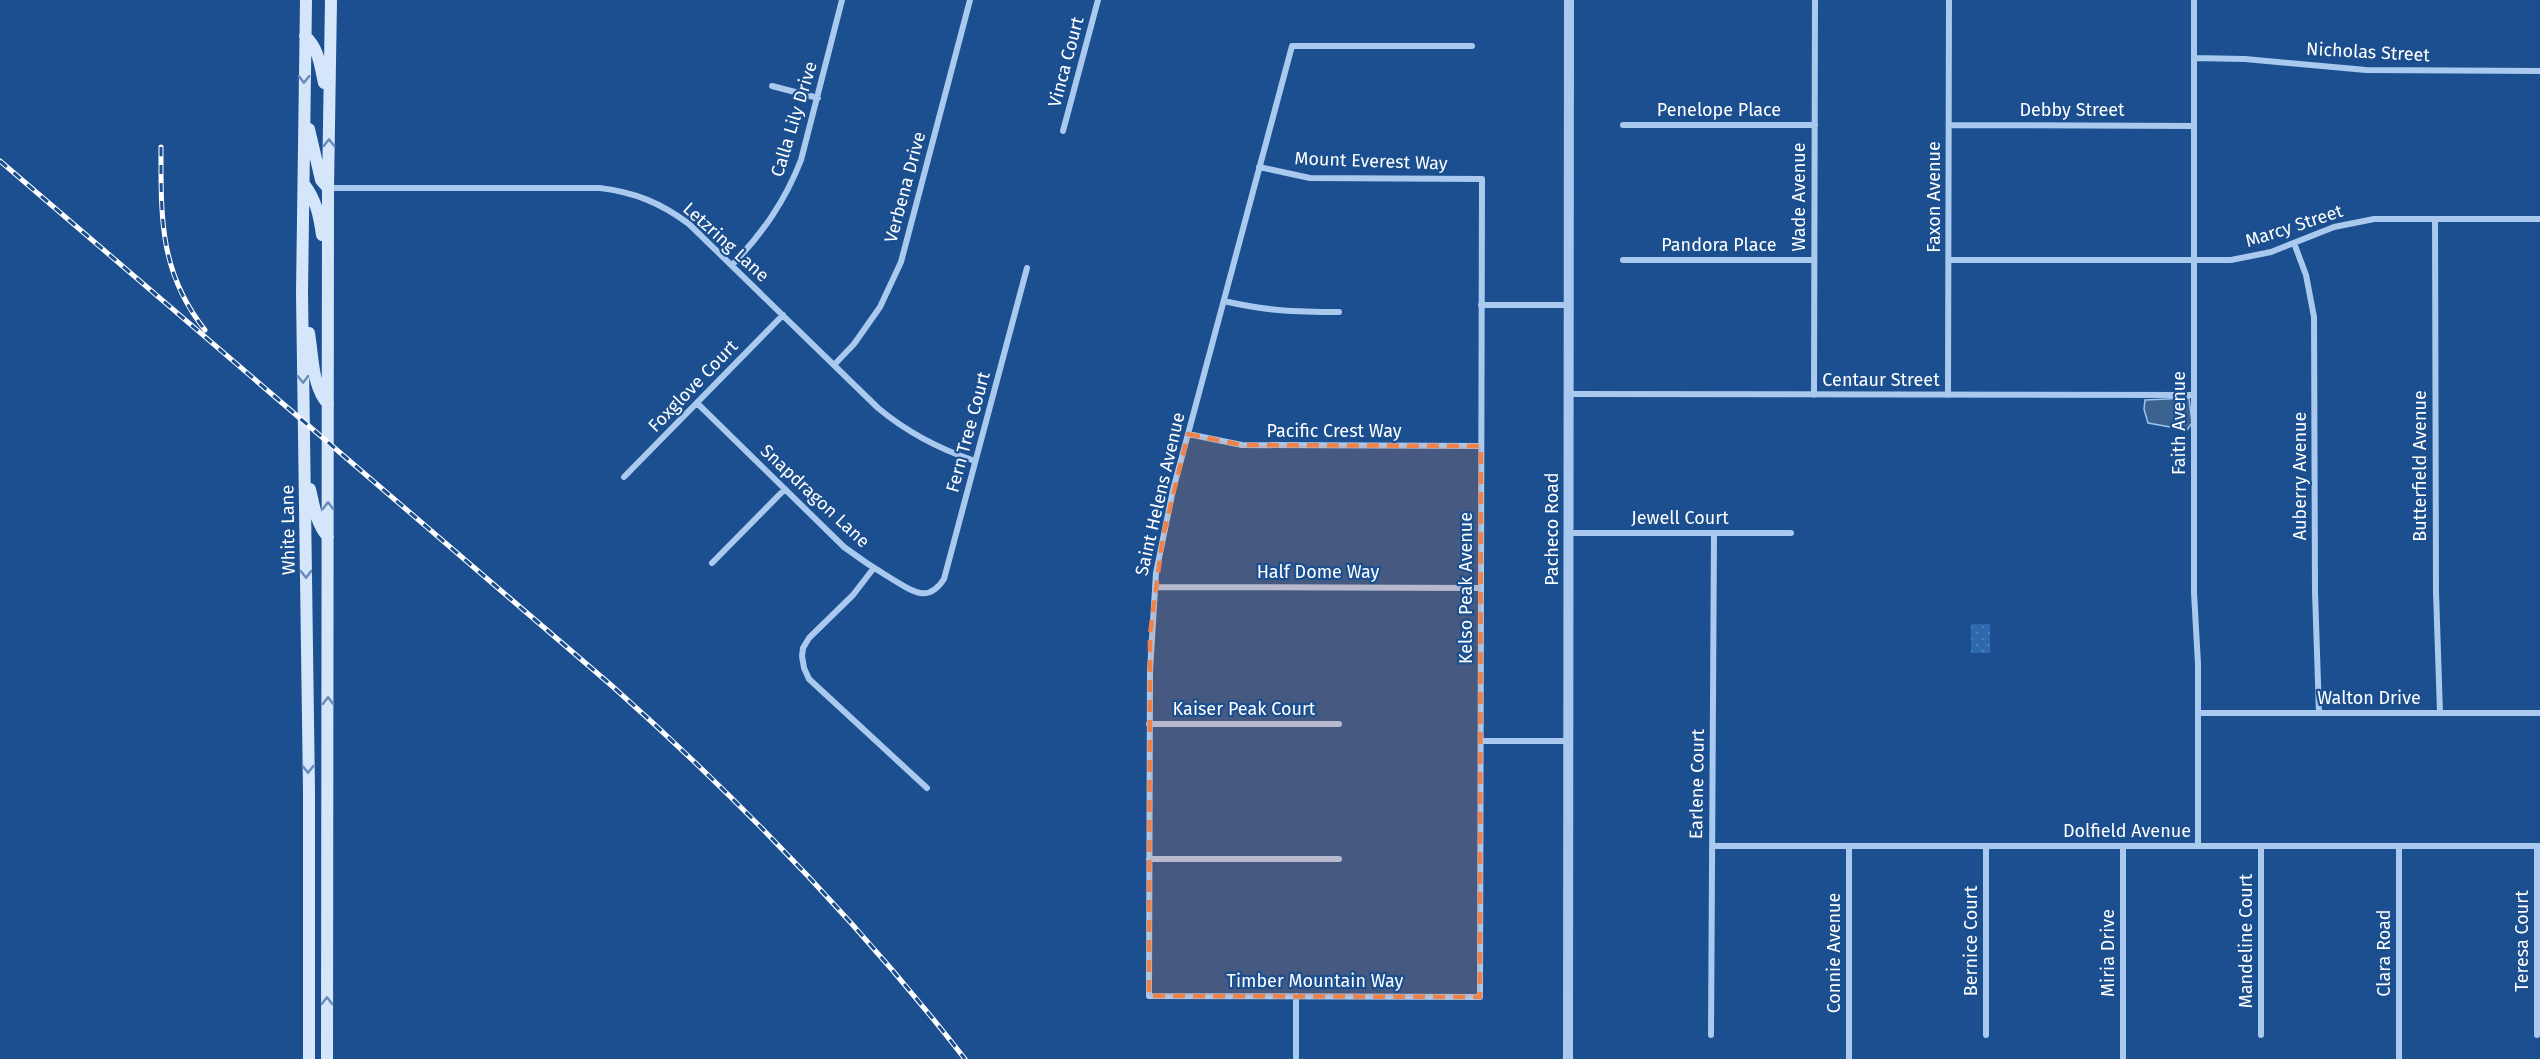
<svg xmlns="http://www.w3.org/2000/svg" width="2540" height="1059" viewBox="0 0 2540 1059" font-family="'Fira Sans',sans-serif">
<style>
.park{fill:url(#park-dots)}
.water{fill:#3c6290;stroke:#9cc4f0;stroke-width:1.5}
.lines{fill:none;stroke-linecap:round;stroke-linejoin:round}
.minor{stroke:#a9c9ee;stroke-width:6}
.tertiary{stroke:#a9c9ee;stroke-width:10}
.secondary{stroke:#d6e6fa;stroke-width:12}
.rail-casing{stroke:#fff;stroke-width:5}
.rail{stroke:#1b4f8f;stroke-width:3;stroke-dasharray:9;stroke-linecap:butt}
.oneway{stroke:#668bba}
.marked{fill:#ee8249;fill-opacity:0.2;stroke:#ee8249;stroke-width:4.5;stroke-dasharray:12 8;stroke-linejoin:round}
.labels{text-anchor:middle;stroke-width:4.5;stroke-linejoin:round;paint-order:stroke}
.street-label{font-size:18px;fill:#fff;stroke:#1b4f8f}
</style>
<defs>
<pattern id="park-dots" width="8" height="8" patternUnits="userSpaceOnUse" patternTransform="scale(1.5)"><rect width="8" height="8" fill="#2e69ad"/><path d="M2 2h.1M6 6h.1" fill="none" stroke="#4d80b9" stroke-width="1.8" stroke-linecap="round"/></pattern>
</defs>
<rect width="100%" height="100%" fill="#1b4f8f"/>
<path class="park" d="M1971,624H1990V653H1971Z"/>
<path class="water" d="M2189,398L2192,423L2187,430L2148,423L2144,409L2145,400Z"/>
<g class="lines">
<path class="minor" d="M2194,0V593L2198,664V846
M2194,58L2245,59L2366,70L2540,71
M772,86L818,98
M1623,125H1815
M1949,125L2194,126
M1063,131L1098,0
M1259,167L1310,178L1482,179L1480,997L1149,996L1150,671L1156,573L1173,490L1292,46H1472
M328,188H600C634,192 661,203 689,224L878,408C908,433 939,449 975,461
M2435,219L2436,592L2440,713
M2294,243L2306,275L2314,317L2315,592L2319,713
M1623,260H1814
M1949,260H2231L2271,252L2334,227L2374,219H2540
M732,265C763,233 785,201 801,160L842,0
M1224,301C1267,311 1295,312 1339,312
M1481,305H1569
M834,365L854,344L880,307L901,262L970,0
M1569,394L2194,395
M1814,395L1815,0
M1948,395L1949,0
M697,403L844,547C860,559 875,569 892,579C912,591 928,604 944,579L1027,268
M1188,434L1242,445L1481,446
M624,477L783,315
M1569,533H1791
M712,563L785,489
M873,569L853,595L809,638L803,648L802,656L804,668L809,679L927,788
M1155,587L1481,588
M2198,713H2540
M1149,724H1339
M1481,741H1568
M1713,846H2540
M1849,846V1059
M2123,846V1059
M2399,846V1059
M2537,846V1035
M1149,859H1339
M1711,1035L1714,533
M1986,1035V846
M2261,1035V846
M1296,1059V996"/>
<path class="tertiary" d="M1568,1059L1569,0"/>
<path class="secondary" d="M306,0L302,293L309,790V1059
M305,36C319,49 320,65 324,83
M309,129L321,180L328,188
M304,184C316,200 319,214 322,235
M309,333C313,356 312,387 328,404
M310,489C314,506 316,524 328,537
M327,1059L328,188L331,0"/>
<g class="rail-casing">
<path id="rail" d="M161,147C161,216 159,272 205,330
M0,161L611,685C739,799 859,923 965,1059"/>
</g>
<use href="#rail" class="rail"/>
</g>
<defs><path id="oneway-chevron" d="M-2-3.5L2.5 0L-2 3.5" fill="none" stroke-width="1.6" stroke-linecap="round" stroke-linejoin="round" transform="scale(1.5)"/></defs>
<g class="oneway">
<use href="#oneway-chevron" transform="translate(304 79) rotate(91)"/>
<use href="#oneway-chevron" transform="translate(329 143) rotate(-89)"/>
<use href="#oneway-chevron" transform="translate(303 379) rotate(89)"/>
<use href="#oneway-chevron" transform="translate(328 506) rotate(-90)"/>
<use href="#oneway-chevron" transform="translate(306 574) rotate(89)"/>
<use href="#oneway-chevron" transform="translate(328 701) rotate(-90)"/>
<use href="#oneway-chevron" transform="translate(308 769) rotate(89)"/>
<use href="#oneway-chevron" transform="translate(327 1001) rotate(-90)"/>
</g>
<path class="marked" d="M1188,434L1242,445L1481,446L1480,997L1149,996L1150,634L1163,536Z"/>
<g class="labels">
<g class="street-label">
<text transform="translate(2368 52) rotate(3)" y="6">Nicholas Street</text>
<text transform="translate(1066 62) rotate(-75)" y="6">Vinca Court</text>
<text x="1719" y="116">Penelope Place</text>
<text x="2072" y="116">Debby Street</text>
<text transform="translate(794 119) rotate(-73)" y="6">Calla Lily Drive</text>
<text transform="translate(1371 161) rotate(2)" y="6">Mount Everest Way</text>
<text transform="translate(905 187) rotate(-75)" y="6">Verbena Drive</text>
<text transform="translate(1799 197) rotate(-90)" y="6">Wade Avenue</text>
<text transform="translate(1934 197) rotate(-90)" y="6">Faxon Avenue</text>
<text transform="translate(2294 226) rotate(-18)" y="6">Marcy Street</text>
<text transform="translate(726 242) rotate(42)" y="6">Letzring Lane</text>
<text x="1719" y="251">Pandora Place</text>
<text x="1881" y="386">Centaur Street</text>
<text transform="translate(693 386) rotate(-46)" y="6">Foxglove Court</text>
<text transform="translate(2179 423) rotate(-90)" y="6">Faith Avenue</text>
<text x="1334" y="437">Pacific Crest Way</text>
<text transform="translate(968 432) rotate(-75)" y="6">Fern Tree Court</text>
<text transform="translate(2420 466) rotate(-90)" y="6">Butterfield Avenue</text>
<text transform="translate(2300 476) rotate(-90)" y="6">Auberry Avenue</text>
<text transform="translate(1160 494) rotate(-77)" y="6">Saint Helens Avenue</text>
<text transform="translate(815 496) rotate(43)" y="6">Snapdragon Lane</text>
<text x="1680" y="524">Jewell Court</text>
<text transform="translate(1552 529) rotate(-90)" y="6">Pacheco Road</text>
<text transform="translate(288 530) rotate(-91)" y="6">White Lane</text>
<text x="1318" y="578">Half Dome Way</text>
<text transform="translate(1466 588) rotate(-90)" y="6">Kelso Peak Avenue</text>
<text x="2369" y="704">Walton Drive</text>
<text x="1244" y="715">Kaiser Peak Court</text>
<text transform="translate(1697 784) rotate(-89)" y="6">Earlene Court</text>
<text x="2127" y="837">Dolfield Avenue</text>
<text transform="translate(1971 941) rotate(-90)" y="6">Bernice Court</text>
<text transform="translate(2246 941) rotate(-90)" y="6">Mandeline Court</text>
<text transform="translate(2522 941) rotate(-90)" y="6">Teresa Court</text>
<text transform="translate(1834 953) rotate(-90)" y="6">Connie Avenue</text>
<text transform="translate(2108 953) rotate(-90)" y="6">Miria Drive</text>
<text transform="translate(2384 953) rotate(-90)" y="6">Clara Road</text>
<text x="1315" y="987">Timber Mountain Way</text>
</g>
</g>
</svg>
